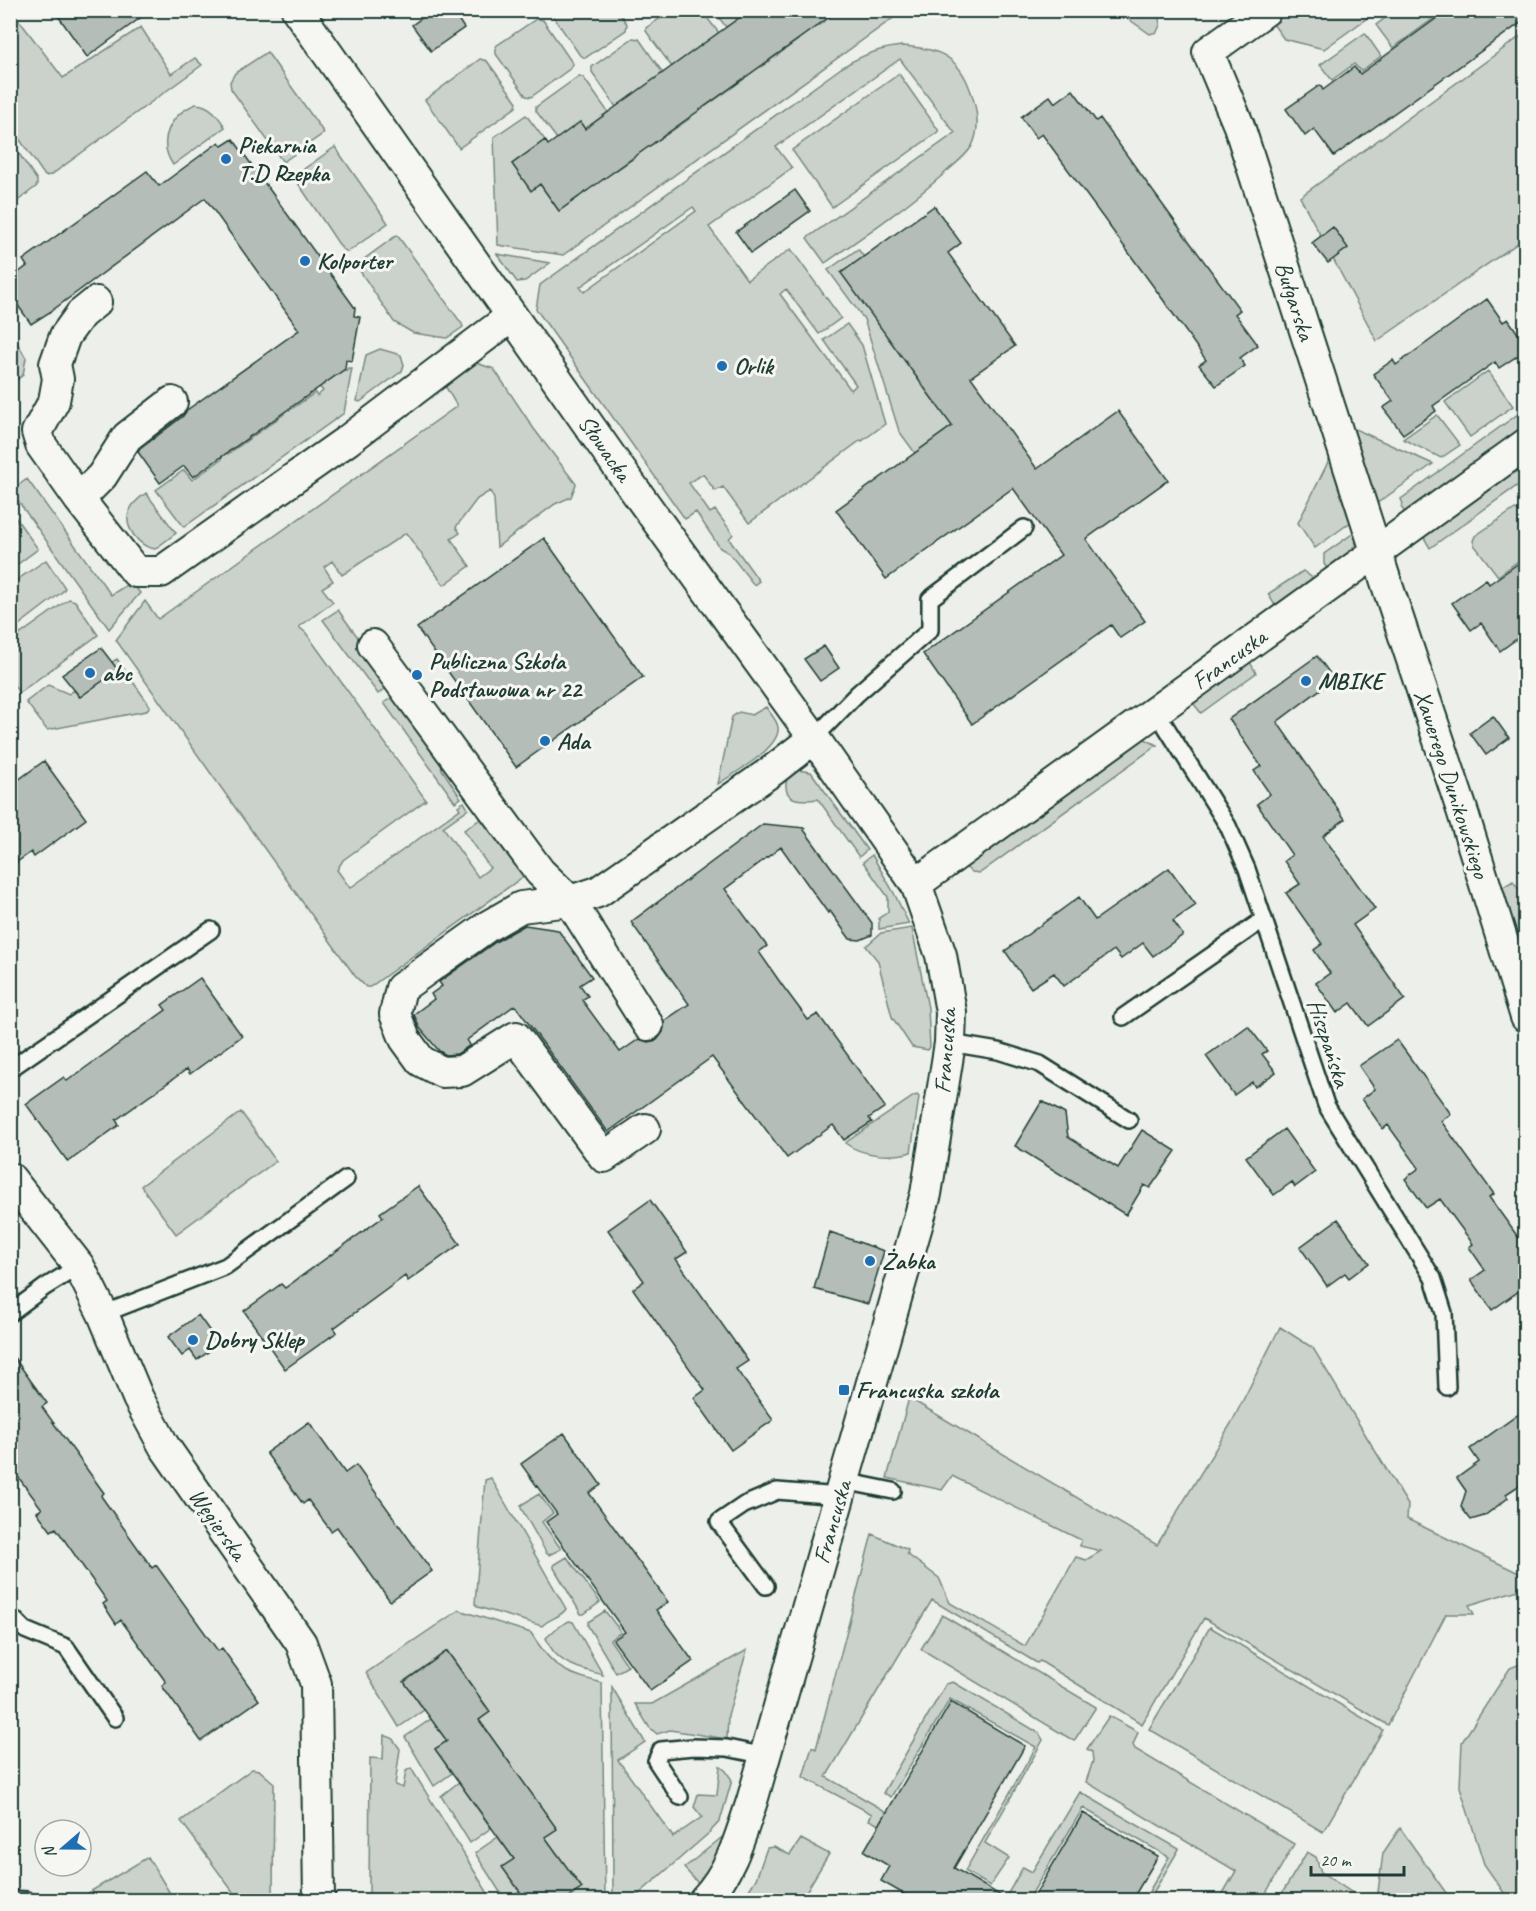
<svg xmlns="http://www.w3.org/2000/svg" width="1536" height="1911" viewBox="0 0 1536 1911" font-family="Caveat,sans-serif">
<style>
.green{fill:#cbd2cc;stroke:#758880;stroke-width:1.5;fill-rule:evenodd}
.building{fill:#b4bdb8;stroke:#1f3d34;stroke-width:1.5}
.lines{fill:none;stroke-linecap:round;stroke-linejoin:round}
.service-casing{stroke:#1f3d34;stroke-width:20}
.minor-casing{stroke:#1f3d34;stroke-width:34}
.service{stroke:#f6f6f2;stroke-width:15}
.minor{stroke:#f6f6f2;stroke-width:30}
.poi-dot{fill:#1f6fb2;stroke:#f6f6f2;stroke-width:2}
.labels{text-anchor:middle;stroke-width:6;stroke-linejoin:round;paint-order:stroke}
.poi-label{font-size:24px;font-weight:bold;fill:#1f3d34;stroke:#f6f6f2;text-anchor:start}
.street-label{font-size:24px;fill:#1f3d34;stroke:#f6f6f2}
</style>
<rect width="100%" height="100%" fill="#edefea"/>
<filter id="ink" filterUnits="userSpaceOnUse"><feTurbulence type="fractalNoise" baseFrequency=".0167" numOctaves="2"/><feDisplacementMap in="SourceGraphic" scale="12" xChannelSelector="R" yChannelSelector="G"/><feConvolveMatrix kernelMatrix="1 2 1 2 8 2 1 2 1" color-interpolation-filters="sRGB"/></filter>
<g filter="url(#ink)">
<path class="green" d="M701,10L719,33L672,67L646,31V28L671,11Z
M1396,10L1433,11L1437,16L1393,48L1376,25Z
M10,11H12L63,78L141,27L171,74L195,58L202,65L51,175L45,176L11,127Z
M551,11H618L627,24L626,30L585,58L579,54L551,13Z
M714,11H750L726,27Z
M833,11H903L563,255L498,245L494,137L526,115L545,140L512,164L531,190L540,184L559,211L579,197L576,193L615,171L634,158L631,153L651,145L689,119L686,114L702,102L706,106L744,79L741,74L757,62L761,67L798,40L795,35L812,23L815,28L834,14Z
M1117,11H1158L1160,25L1157,32L1150,34Z
M1283,11H1377L1324,49L1284,39L1270,20Z
M536,19L543,20L573,64L571,68L531,97L526,96L496,54V46Z
M1365,33L1381,56L1361,71L1354,64L1332,80L1320,65Z
M1525,33V238L1377,341L1300,197Z
M633,38L639,39L663,73L616,107L592,72V67Z
M902,46C933,48 955,53 968,84C976,103 982,126 972,146C966,156 955,164 946,172C908,206 867,234 825,263L807,238L955,133L900,59L776,147L792,168L709,227L747,280L791,249L841,318L819,334L786,289L780,294L851,390L856,385L824,340L847,324L862,345L885,424L862,441L861,440L749,523L723,487L715,491L703,474L689,483L710,513L715,510L733,534L729,539L759,581L754,585L729,553L720,548L696,512L685,519L536,309L540,285L841,68C860,56 879,48 902,46ZM693,207L696,211L584,292L580,287Z
M267,52L324,133L283,162L231,89L230,82L235,73Z
M480,59L487,61L517,102L516,107L459,148L425,100Z
M899,74L939,131L832,207L792,150Z
M579,76L583,77L608,112L585,129L580,122L557,139L536,111V107Z
M196,104C211,105 218,116 225,127L173,165C156,140 171,114 196,104Z
M11,142L37,180V186L11,206Z
M335,147L388,223L348,252L342,249L296,180L294,176Z
M397,235L462,324L463,327L447,338L413,333L394,322L356,265Z
M858,249L864,257L842,273L935,403L963,418L915,453L899,431L864,319L828,270Z
M497,254L550,263L525,281L517,282Z
M11,332L26,358L23,375L11,384Z
M380,349L401,355L404,365L402,371L360,402L357,401L366,355Z
M476,363L494,369L534,429L576,484L571,497L555,504L497,547L494,499L490,491L477,499L456,527L460,533L451,539L470,566L444,585L406,533L342,575L332,561L324,567L333,581L322,588L333,602L299,627L306,633L426,800L343,860L337,870L350,888L460,809L458,806L464,802L468,809L443,827L478,877L490,868L464,830L482,818L450,775L455,770L513,850L511,858L524,876L370,987H366L355,976L116,640L145,601L158,619L457,406L444,384Z
M338,367L346,371L348,368H352L344,413L184,527L156,490L184,470L192,480L222,459L219,453L225,449L228,454L284,414L281,410L287,406L290,410L315,393L317,396L323,391L316,383Z
M1488,371L1513,406L1470,437L1445,402Z
M1525,409V427L1405,513L1401,507L1403,504L1401,499Z
M1437,415L1460,445L1441,458L1403,439Z
M1355,429L1433,464L1373,506L1349,433Z
M1334,450L1355,519L1315,548L1298,523Z
M1525,462V480L1430,548L1423,536Z
M27,479L111,595L131,582L140,593L109,629L11,491Z
M146,493L176,533L155,549C139,547 122,526 130,510C133,502 140,498 146,493Z
M1515,509L1520,511L1525,518V563L1522,558L1498,576L1475,546L1473,541L1475,536Z
M10,510L38,549L11,569H10Z
M1358,530C1358,551 1343,558 1328,570L1324,564V554Z
M46,560L65,588L62,592L11,631V584Z
M1303,571L1314,579L1276,607L1268,594Z
M69,599L75,601L98,635L19,693L13,684L11,686V641Z
M338,610L392,684L378,694L323,620Z
M117,659L150,706L146,711L47,730L26,702L48,685L69,694L74,690L79,697L117,670L112,662Z
M1250,662L1256,673L1201,713L1193,703Z
M399,692L449,762L441,768L461,798L455,802L384,703Z
M766,707C769,712 777,720 778,727C781,748 733,774 718,784L732,717L739,712L752,715Z
M1143,738L1157,745L980,873L972,872L965,867Z
M797,770L811,772L867,850L859,857L818,799C801,801 781,802 787,778Z
M872,855L894,893L909,924L879,929V918L888,912V897L863,862Z
M1513,881L1525,898V935L1517,941L1498,890Z
M912,928L928,1008L930,1047L928,1050L912,1047L892,1017L878,961L866,946L881,933Z
M917,1095L919,1097L911,1152C891,1158 862,1156 845,1143L914,1096Z
M241,1112L276,1161L176,1234L141,1186Z
M1280,1327L1313,1348L1408,1505L1407,1519L1525,1576V1588L1469,1605L1474,1614H1446L1388,1725L1204,1618L1142,1724L1040,1661L1037,1663L932,1600L826,1777L887,1812L879,1825L869,1820L872,1814L803,1777L812,1747L816,1749L872,1534L908,1550L907,1554L939,1578L950,1603L1025,1646L1076,1557L1086,1560L1101,1551L1080,1546L1081,1540L952,1476L942,1490L887,1478L909,1398L1157,1545L1232,1422Z
M491,1478L566,1609C560,1618 549,1618 542,1626L478,1607L475,1604L485,1480Z
M539,1494L553,1513L542,1522L561,1549L549,1555L547,1554L521,1508V1505Z
M567,1557L600,1602L584,1614H581L554,1568V1565Z
M459,1610L531,1633C553,1668 563,1673 602,1683L605,1900H565L582,1888L545,1837L556,1829L479,1720L490,1711L447,1651L404,1681L424,1710L399,1727L366,1673Z
M605,1611L621,1632L610,1640L628,1666L616,1673L588,1626V1622Z
M942,1615L1096,1707L1074,1741L921,1649Z
M569,1621L573,1622L603,1675C579,1668 556,1665 546,1638L558,1627Z
M1210,1627L1383,1730L1323,1832L1149,1729Z
M747,1650L728,1715L727,1739L670,1730L657,1734L649,1727L635,1704H652Z
M1525,1662V1900H1509L1484,1864L1460,1787L1462,1742L1510,1668Z
M953,1682L1039,1733L1043,1740L985,1843L1009,1858L990,1886L965,1871L1036,1747L950,1699L891,1797L883,1793L946,1684Z
M612,1687L645,1742L618,1760L673,1837L702,1817L694,1807L698,1794L717,1795L720,1766L726,1771L732,1780L720,1821L709,1833L632,1900H614L613,1895Z
M1109,1716L1138,1732L1133,1745L1135,1749L1294,1844L1262,1900H1219L1236,1871L1086,1782L1093,1761L1092,1752L1087,1749Z
M431,1719L447,1741L435,1749L452,1773L434,1786L405,1737Z
M384,1735L392,1738L400,1749L395,1785L403,1788L406,1771L411,1768L492,1900H372L369,1894L370,1758L383,1759Z
M252,1769L259,1770L274,1783L273,1896L268,1900H239L181,1821Z
M459,1782L491,1828L470,1843L441,1796Z
M1080,1792L1179,1849L1149,1900H1144L1169,1857L1083,1808L1028,1900H1012L1006,1897L1023,1867L1032,1872Z
M1400,1828L1451,1900H1377L1383,1853Z
M726,1834L716,1857L698,1883L684,1868Z
M498,1837L514,1859L520,1891L505,1900L475,1853Z
M801,1839L829,1854L801,1900H751L749,1890L756,1879L767,1848L774,1847L790,1855Z
M1307,1852L1316,1857L1321,1872L1363,1900H1278Z
M148,1857L174,1900H86L83,1896Z"/>
<path class="building" d="M54,10H151L87,57Z
M433,10H452L464,28L431,51L412,25Z
M750,10H839L559,211L540,184L531,191L512,164L545,140L548,145L580,122L585,129Z
M1448,10H1526V19L1334,156L1314,129L1305,136L1286,109L1320,85L1323,90L1354,67L1360,74Z
M1073,90L1096,121L1100,118L1186,237L1240,310L1235,314L1258,345L1240,358L1245,366L1216,386L1199,365L1206,360L1164,301L1042,134L1036,138L1021,117L1050,96L1055,103Z
M233,139L355,308L354,316L360,317L352,361L346,360L345,369L193,477L184,466L160,483L138,452L140,449L183,416L187,410L299,330L205,198L50,312L31,324L10,294V279L27,266L23,260L147,171L159,186L219,142L222,146Z
M795,190L810,211L751,253L736,232Z
M934,206L961,243L948,253L1015,346L971,377L1037,469L1118,411L1168,480L1086,539L1145,621L1120,638L1111,625L972,724L923,654L1061,555L1013,488L886,579L836,510L952,426L841,273Z
M1333,227L1348,248L1328,263L1312,243Z
M1487,299L1503,322L1508,319L1526,345V350L1499,368L1495,362L1433,406L1436,411L1403,434L1383,408L1393,401L1373,374L1393,360L1396,365Z
M544,538L643,677L516,767L417,628Z
M1526,558V632L1500,651L1481,623L1471,630L1452,603L1486,579L1489,584Z
M824,646L839,668L820,681L804,659Z
M101,648L118,670L80,697L62,675Z
M1317,656L1334,679L1277,722L1345,819L1323,836L1375,909L1353,925L1405,999L1368,1026L1351,1003L1337,1013L1316,983L1330,973L1314,950L1322,944L1286,893L1300,884L1284,861L1292,855L1257,804L1270,794L1254,771L1261,766L1229,719Z
M1493,716L1509,738L1486,755L1470,733Z
M44,761L86,819L34,857L31,852L10,867V786Z
M763,824L806,828L804,830L872,923V935L860,940L850,939L830,911L828,913L781,847L725,889L767,946L759,952L782,985L808,1020L818,1014L885,1107L869,1118L872,1122L844,1140L833,1125L787,1158L712,1057L608,1132L515,1005L467,1040L470,1045L457,1054L446,1055L439,1051L419,1027L414,1014L434,999L431,994L442,986L439,982L497,941L525,925L558,930L592,977L580,985L588,996L582,1000L620,1052L639,1039L648,1042L657,1040L663,1032L664,1021L689,1004L631,922Z
M1169,868L1196,905L1173,921L1183,935L1153,956L1143,943L1121,959L1114,950L1064,986L1054,973L1031,988L1005,951L1079,897L1095,920Z
M200,978L242,1036L190,1074L187,1069L116,1120L119,1125L68,1162L26,1104L64,1077L67,1081L85,1068L166,1010L162,1005Z
M1248,1026L1267,1051L1262,1054L1276,1072L1255,1087L1252,1082L1234,1095L1206,1056Z
M1397,1040L1451,1114L1441,1121L1494,1194L1489,1197L1526,1248V1286L1492,1310L1471,1280L1485,1270L1469,1247L1473,1244L1440,1199L1426,1208L1405,1179L1419,1168L1388,1125L1383,1129L1362,1099L1375,1089L1359,1066Z
M1042,1101L1065,1114L1068,1137L1118,1168L1142,1130L1176,1151L1150,1188L1144,1185L1126,1215L1015,1146Z
M1284,1129L1315,1172L1295,1187L1292,1182L1274,1195L1246,1157Z
M418,1186L460,1244L408,1281L405,1276L334,1328L337,1332L285,1369L244,1311L281,1284L285,1288L383,1217L380,1213Z
M650,1200L687,1252L676,1259L748,1361L736,1369L773,1420L731,1450L694,1398L705,1390L633,1289L644,1281L608,1230Z
M1338,1219L1369,1263L1349,1278L1345,1273L1327,1286L1300,1247Z
M830,1232L884,1251L868,1304L814,1289Z
M198,1315L219,1344L197,1360L190,1350L182,1356L168,1337Z
M10,1352L47,1403L42,1407L104,1493L101,1496L152,1568L156,1565L218,1651L222,1648L259,1700L201,1741L162,1686L166,1682L121,1620L116,1624L103,1604L107,1601L56,1528L51,1531L37,1512L42,1509L10,1466Z
M1526,1409V1481L1506,1494L1508,1498L1484,1516L1471,1520L1461,1507L1466,1491L1457,1478L1479,1462L1470,1449Z
M309,1422L345,1473L356,1465L432,1571L390,1601L337,1527L331,1531L308,1500L303,1504L266,1453Z
M564,1433L601,1485L589,1493L668,1602L656,1610L693,1661L650,1691L613,1640L625,1632L546,1522L557,1514L521,1464Z
M447,1651L490,1712L479,1720L557,1829L545,1837L582,1888L565,1900H526L502,1867L514,1859L435,1749L447,1741L404,1682Z
M951,1702L1025,1746L954,1868L1008,1900H914L881,1881L889,1866L864,1851Z
M1083,1813L1158,1856L1132,1900H1032Z"/>
<g class="lines">
<g class="service-casing">
<path id="service" d="M1156,711L1228,826L1247,869L1326,1105L1433,1278L1444,1313L1447,1387
M814,738L857,694L930,630V599L1024,528
M1123,1017L1264,919
M950,1043L998,1051L1040,1064L1129,1120
M10,1069L211,930
M10,1313L45,1287L79,1266
M103,1314L226,1266L346,1179
M844,1481L893,1491
M766,1586L719,1522L744,1505L777,1491L840,1496
M10,1615L25,1630L66,1647L115,1718
M680,1797L656,1761L661,1750L693,1747L727,1748L766,1756
M10,1899L27,1900"/>
</g>
<g class="minor-casing">
<path id="minor" d="M297,10L621,471L814,738L916,884L941,955L951,1012L950,1043L926,1194L752,1801C740,1837 731,1872 704,1900
M1266,10L1208,52L1239,126L1388,588L1462,810L1526,1017
M96,302L81,314L65,336L55,364L58,379L54,401L37,432L41,445L79,499L102,476L127,437L172,402
M79,499L136,572H161L348,440L512,316
M373,645L540,872L570,901L648,1025
M916,884L1526,444
M645,1129L604,1157L516,1037L462,1071L442,1072L421,1061L405,1039L395,1014L401,988L488,926L521,907L570,901L598,892L773,770L814,738
M10,1178L79,1266L103,1314L138,1398L164,1446L301,1643L316,1684L319,1900"/>
</g>
<use href="#service" class="service"/>
<use href="#minor" class="minor"/>
</g>
</g>
<g class="poi-dot">
<circle cx="226" cy="159" r="6"/>
<circle cx="305" cy="261" r="6"/>
<circle cx="722" cy="366" r="6"/>
<circle cx="90" cy="673" r="6"/>
<circle cx="417" cy="675" r="6"/>
<circle cx="1306" cy="681" r="6"/>
<circle cx="545" cy="741" r="6"/>
<circle cx="870" cy="1261" r="6"/>
<circle cx="193" cy="1340" r="6"/>
<rect x="838" y="1384" width="12" height="12" rx="3"/>
</g>
<g class="labels">
<g class="poi-label">
<text x="238" y="153">Piekarnia<tspan x="238" dy="28">T.D Rzepka</tspan></text>
<text x="317" y="269">Kolporter</text>
<text x="734" y="374">Orlik</text>
<text x="429" y="669">Publiczna Szkoła<tspan x="429" dy="28">Podstawowa nr 22</tspan></text>
<text x="102" y="681">abc</text>
<text x="1318" y="689">MBIKE</text>
<text x="557" y="749">Ada</text>
<text x="882" y="1269">Żabka</text>
<text x="205" y="1348">Dobry Sklep</text>
<text x="856" y="1398">Francuska szkoła</text>
</g>
<g class="street-label">
<text transform="translate(1295 301) rotate(72)" y="8">Bułgarska</text>
<text transform="translate(605 448) rotate(55)" y="8">Słowacka</text>
<text transform="translate(1229 659) rotate(-36)" y="8">Francuska</text>
<text transform="translate(1452 784) rotate(72)" y="8">Xawerego Dunikowskiego</text>
<text transform="translate(1329 1043) rotate(72)" y="8">Hiszpańska</text>
<text transform="translate(945 1051) rotate(-86)" y="8">Francuska</text>
<text transform="translate(832 1522) rotate(-74)" y="8">Francuska</text>
<text transform="translate(218 1524) rotate(55)" y="8">Węgierska</text>
</g>
</g>
<rect width="1536" height="1911" fill="none" stroke="#f6f6f2" stroke-width="36"/>
<rect x="18" y="18" width="1500" height="1875" fill="none" stroke="#1f3d34" stroke-width="2" filter="url(#ink)"/>
<g transform="translate(63 1848) rotate(250)"><circle r="28" fill="#f6f6f2" stroke="#a0aca6" stroke-width="1.5"/>
<path d="M0-4.5L10 22L0 15L-10 22Z" fill="#1f6fb2"/>
<text y="-9" font-size="16" font-weight="bold" text-anchor="middle" fill="#1f3d34">N</text>
</g>
<path d="M1311 1866v9h93v-9" fill="none" stroke="#1f3d34" stroke-width="3"/>
<text x="1320" y="1866" font-size="18" fill="#1f3d34" stroke="#f6f6f2" stroke-width="4.5" paint-order="stroke">20 m</text>
</svg>
